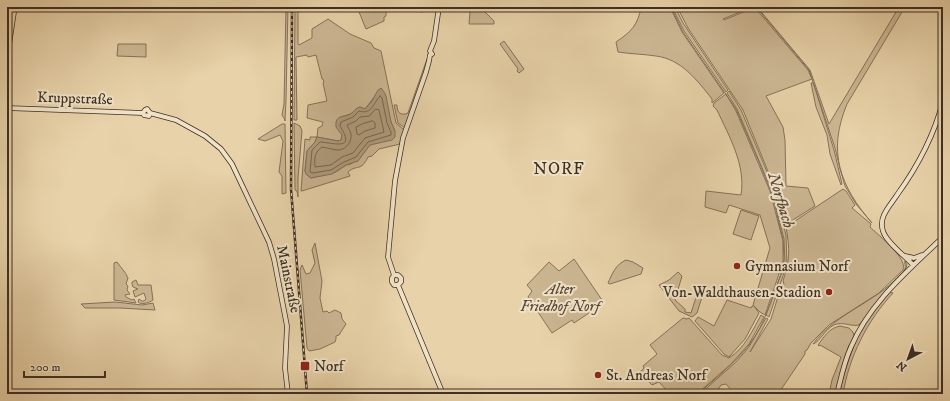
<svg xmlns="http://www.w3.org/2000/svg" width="950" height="401" viewBox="0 0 950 401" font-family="'IM FELL DW Pica',serif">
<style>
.green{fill:#cbb692;stroke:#85725a;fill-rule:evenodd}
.water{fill:#af9b7b;stroke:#827058}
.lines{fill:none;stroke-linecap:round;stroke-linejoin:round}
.shore{stroke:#77654f;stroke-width:1}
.stream{stroke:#827058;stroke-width:1}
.secondary-casing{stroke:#3f2f23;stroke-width:5.5}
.highway-casing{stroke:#3f2f23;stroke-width:7}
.secondary{stroke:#f0e2c7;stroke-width:4}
.highway{stroke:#e8d2a9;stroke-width:5.5}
.rail-casing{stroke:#3f2f23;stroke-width:2.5}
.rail{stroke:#f0e2c7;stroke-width:1;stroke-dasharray:3;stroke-linecap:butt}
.poi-dot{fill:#8f2418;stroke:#f0e2c7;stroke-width:1.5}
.labels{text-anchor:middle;stroke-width:4;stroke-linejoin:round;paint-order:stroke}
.street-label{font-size:15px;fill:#3f2f23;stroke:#f0e2c7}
.poi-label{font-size:15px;fill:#3f2f23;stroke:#f0e2c7;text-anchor:start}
.park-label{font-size:15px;font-style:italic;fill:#5b4a39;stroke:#f0e2c7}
.water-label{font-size:16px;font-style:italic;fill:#5b4a39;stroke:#f0e2c7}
.quarter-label{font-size:17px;letter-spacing:1px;fill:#3f2f23;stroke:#f0e2c7}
</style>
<rect width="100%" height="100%" fill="#e8d2a9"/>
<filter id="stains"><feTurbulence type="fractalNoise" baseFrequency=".005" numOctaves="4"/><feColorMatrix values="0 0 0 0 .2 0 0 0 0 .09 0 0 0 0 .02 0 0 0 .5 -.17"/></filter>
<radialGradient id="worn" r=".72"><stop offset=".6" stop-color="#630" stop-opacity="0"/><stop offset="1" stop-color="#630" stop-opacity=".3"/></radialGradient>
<path class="green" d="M286,7H288L286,100L285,121L284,118L282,115L284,104Z
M295,7H298V44L299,45L312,38V29L328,19L350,34L371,43L374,48L381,51L396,123L404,130L400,144L379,149L372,156L368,157C361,172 357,164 348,172L350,176L302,191H301L305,139L310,140V137H317L318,128L322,126L323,122L307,118L308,105L327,101L323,83L324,82L323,79H322L316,55L308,57L307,55L296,57L297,120H294ZM381,88C389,102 387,117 395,131L370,145L351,164L346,165L336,172L311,178L306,174L305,171L307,151L315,142L317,137L338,141L341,140L342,135L336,123C338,115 345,117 352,113C354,111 357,109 360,107L365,109Z
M357,7H420V9H424L423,12L390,8L389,11L386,12V16L384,17V21L366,29Z
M480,7L494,21V24H469L470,12Z
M641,7H670L682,32L724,93L712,103V99C697,80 681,59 656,56C643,54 631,54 618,52L616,42C631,32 638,25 641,7Z
M672,7H675L683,23L728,90L726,92L684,31Z
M677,7H750V8L723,19L724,20L751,9H756L808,70L812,79L766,96L783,127L785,140L786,186L808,188L815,206L785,225L774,186L743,110L688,28Z
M756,7H757L810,70L829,124L899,7H905L847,104C827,152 840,186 872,223L856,204L845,186L840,169L835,148L809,70Z
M504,41L524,69L519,73L517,71L518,69L500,44Z
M118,44H146V57L117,56Z
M427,59L428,60L427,64L405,128L398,123L394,105H397C397,113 401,116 408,113Z
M811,83H813L815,88L834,150L842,184L841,185L830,154L827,135L816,107Z
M729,91L741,110L773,186L786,235L787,264L769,317L766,315L785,263L784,239L771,189L737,109L727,93Z
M726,94L736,111L770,191L783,241V262L765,315L760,312L753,305L770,248L760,215L729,205L726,213L705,207L706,191L741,195C746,165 729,136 717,110L713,106L714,103Z
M294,123L300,126L302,131L298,178V197L297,191L295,190Z
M282,124H285L286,193L282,194V176L279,172L283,141L280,135L265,141L258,139Z
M843,189L846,191L855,205L852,208L871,224L870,227C878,235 908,258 903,270L879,293L829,325L811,343L807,350L805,351V354L778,394H735L726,384L721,385L715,394H700L736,362L749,347L766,318L768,319L750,352L771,319L781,287H783L784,284L783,281C790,259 790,250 786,227Z
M741,210L759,216L751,240L733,234Z
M315,243L322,281L320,298L323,312L327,311L329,313L335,310L341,313L342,319L346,324L339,335L336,336V339L335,342L320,349L309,351L307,348L300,270L302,265L306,274L310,273L315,263L312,250Z
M574,259L604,303L574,323L572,320L552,333L528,297L532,291L527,285L549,262L559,271Z
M626,260L633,262L643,268L641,274L610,284L608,283C612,274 616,264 626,260Z
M905,261L907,265L905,270L891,285L859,325C851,327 843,321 834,325C825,329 820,342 813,344C834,315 869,305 894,281C897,277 903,273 905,269C906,266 904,263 905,261Z
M117,262C121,268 125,271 128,278L126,284L128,286L127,290L130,294L125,295L126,297L132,300L134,299L136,303L114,300V263Z
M678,272L682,276L675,300L685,309V312L691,313L698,291L705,294L704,296L702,297L697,313L692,317L679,311L659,285L669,280Z
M136,280L138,285H151L153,300C149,303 141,305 138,302L139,299L142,301H144L146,299L144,293L135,297L133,291L138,289L133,287L132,284V282Z
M890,292L893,293C867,321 849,357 843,394H839C846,365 855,338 871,313C877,305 884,299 890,292Z
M727,300L751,308L752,306H754L759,313L745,339L729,357L724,354L695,321L698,317L714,326Z
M115,302L142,305L153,303L155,310L120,308H85L81,304Z
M761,315L764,317L749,344L731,364L697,394H670L659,382L652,385L640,372L644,368L643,366L657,354L650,345L683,318L687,319L689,318L722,355L729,358C744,349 753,330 761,315Z
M840,326L849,328L853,332L854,336L848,348L836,394H829L832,380L841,357L820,345L819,346L818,345C824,337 829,328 840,326Z"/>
<path class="water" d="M381,88L384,92L386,96L391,122L395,131V137L392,140L370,145L358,161L346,165L332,174L311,178L306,174L305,171L307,151L315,142L317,137L338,141L341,140L342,135L336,127C335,113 344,119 352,113C355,110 356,108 360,107L365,109L372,101L378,90Z"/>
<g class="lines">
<path class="shore" d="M380,96L382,98L387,123L391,132V135L368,142L356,157L344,162L331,170L313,173L310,172L312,150L320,142C335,143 356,151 340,126L341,122L353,117L359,111C372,115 373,103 380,96Z
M376,109L379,110L384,132L365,138L353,153L342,157L331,165L315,167C314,158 315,152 322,147C328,148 334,150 339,150C347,149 352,141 351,134C350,130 348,128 347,125L356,121L360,117L369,116Z
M373,121L375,123V128L365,131L359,135L357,134L356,127L362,124Z"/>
<path class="stream" d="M671,7L683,32L736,109L759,162L773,197L783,240L784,258L783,269C773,294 766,323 749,345C735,363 716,378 698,394"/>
<g class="secondary-casing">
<path id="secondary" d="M7,108L143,113
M143,113L144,115L149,116L150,113
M143,113L145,110L147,109L150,113
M150,113L176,120L205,136L221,149L232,164L269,242L274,259L287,326L285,368L288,394
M905,256L914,258L922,255
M913,265C905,256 886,242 883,231C878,217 890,206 897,195C918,166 934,136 943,101
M394,275L388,257L395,181L403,138L426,72L429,61L430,55L432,54L430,51L434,41L439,7
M394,275H398L401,278V282L398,285
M394,275L392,278V282L394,285H398
M398,285L443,394
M837,394C841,378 844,362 851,347C870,302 909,270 943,237"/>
</g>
<g class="highway-casing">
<path id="highway" d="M7,14L8,7
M7,53L14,7"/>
</g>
<use href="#secondary" class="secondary"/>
<use href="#highway" class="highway"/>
<g class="rail-casing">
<path id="rail" d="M292,7L291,189L307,394"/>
</g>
<use href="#rail" class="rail"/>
</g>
<g class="poi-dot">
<circle cx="737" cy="266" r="4"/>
<circle cx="829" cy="292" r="4"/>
<rect x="300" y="361" width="10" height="10" rx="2"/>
<circle cx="598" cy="375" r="4"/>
</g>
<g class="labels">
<g class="street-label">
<text transform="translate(75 98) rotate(2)" y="5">Kruppstraße</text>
<text transform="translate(289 279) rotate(78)" y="5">Mainstraße</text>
</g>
<g class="poi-label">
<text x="745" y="271">Gymnasium Norf</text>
<text x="821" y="297" text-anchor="end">Von-Waldthausen-Stadion</text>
<text x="314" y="371">Norf</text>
<text x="606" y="380">St. Andreas Norf</text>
</g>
<g class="park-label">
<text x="560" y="294">Alter<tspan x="560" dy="17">Friedhof Norf</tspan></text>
</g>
<g class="water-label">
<text transform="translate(782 200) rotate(73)" y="6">Norfbach</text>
</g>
<g class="quarter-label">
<text x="559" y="174">NORF</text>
</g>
</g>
<rect width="950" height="401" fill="none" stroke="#e8d2a9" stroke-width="24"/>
<rect x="8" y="8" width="934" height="385" fill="none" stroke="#3f2f23" stroke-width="2"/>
<rect x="12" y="12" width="926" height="377" fill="none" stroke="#3f2f23"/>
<g transform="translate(908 359) rotate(221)" stroke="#f0e2c7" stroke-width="3" paint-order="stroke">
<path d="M0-3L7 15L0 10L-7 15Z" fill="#3f2f23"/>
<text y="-6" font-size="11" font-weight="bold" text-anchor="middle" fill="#3f2f23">N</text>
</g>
<path d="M24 371v6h81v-6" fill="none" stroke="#3f2f23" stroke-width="2"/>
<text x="30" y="371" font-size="12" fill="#3f2f23" stroke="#f0e2c7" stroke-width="3" paint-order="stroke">200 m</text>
<rect width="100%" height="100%" filter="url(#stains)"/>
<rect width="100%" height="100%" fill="url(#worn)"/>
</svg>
